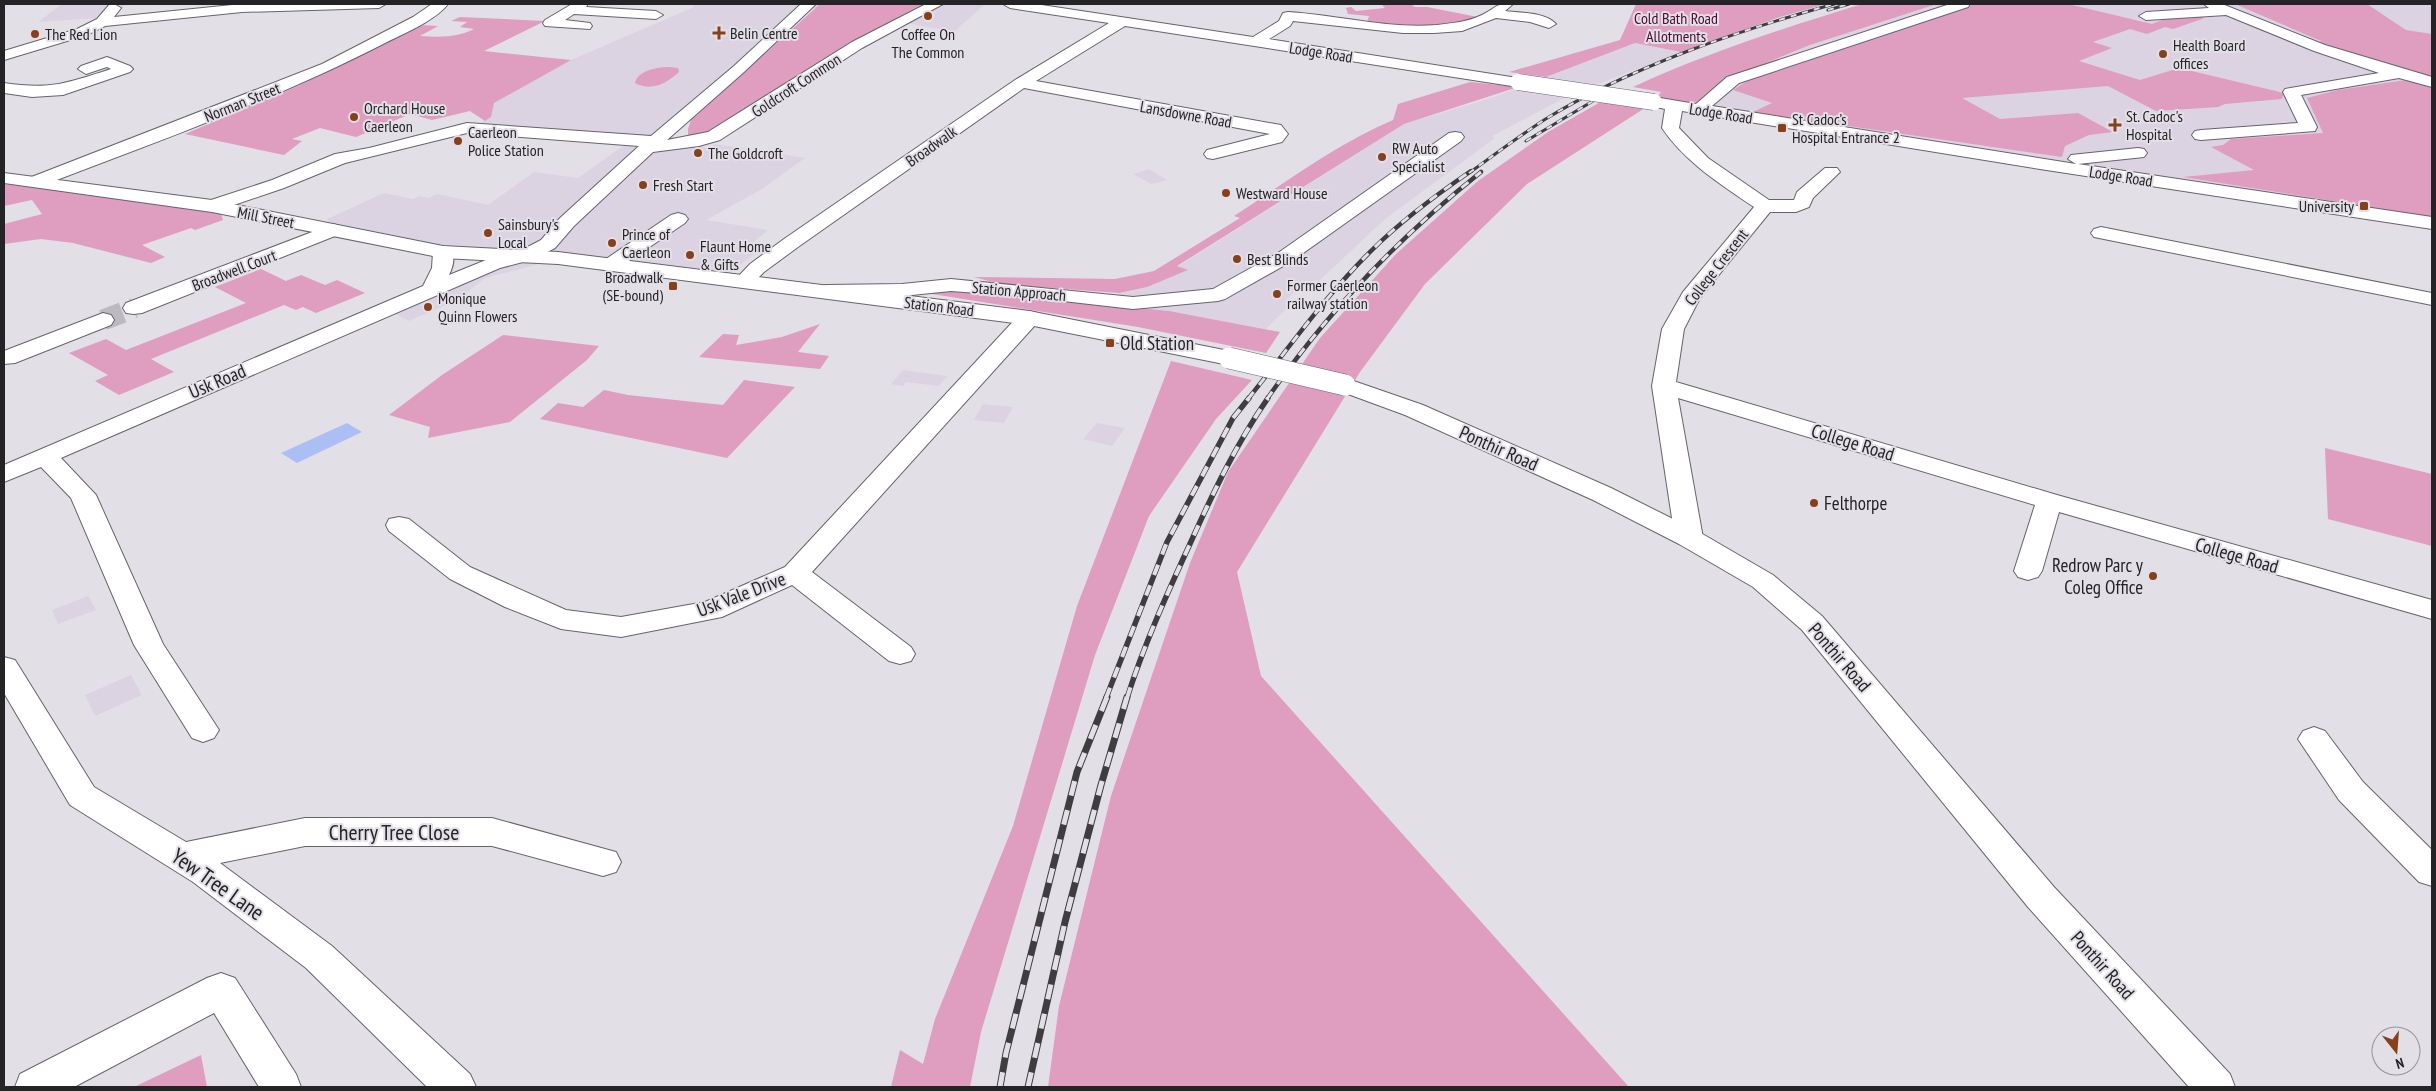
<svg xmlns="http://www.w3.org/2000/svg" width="2436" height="1091" viewBox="0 0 2436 1091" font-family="'PT Sans Narrow',sans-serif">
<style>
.built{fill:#dbd3e2}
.green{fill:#df9dbf}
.water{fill:#acbff5}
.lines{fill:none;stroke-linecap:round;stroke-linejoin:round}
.minor-tunnel{stroke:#bdb9c0;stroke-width:21;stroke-dasharray:21 11;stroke-linecap:butt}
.minor-casing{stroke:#67636b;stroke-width:2}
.major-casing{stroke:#67636b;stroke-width:2}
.minor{fill:#fff;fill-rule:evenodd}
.major{fill:#fff;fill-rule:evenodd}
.rail-far3-casing{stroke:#3e3d40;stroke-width:3}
.rail-far2-casing{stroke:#3e3d40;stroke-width:4.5}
.rail-far1-casing{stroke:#3e3d40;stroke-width:5.5}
.rail-casing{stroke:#3e3d40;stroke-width:7}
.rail-far3{stroke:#e3dfe7;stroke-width:2;stroke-dasharray:6;stroke-linecap:butt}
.rail-far2{stroke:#e3dfe7;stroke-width:3;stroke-dasharray:9;stroke-linecap:butt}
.rail-far1{stroke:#e3dfe7;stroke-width:4;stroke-dasharray:11;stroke-linecap:butt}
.rail{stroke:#e3dfe7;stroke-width:5;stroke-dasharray:15;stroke-linecap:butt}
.minor-bridge-casing{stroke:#67636b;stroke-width:17;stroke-linecap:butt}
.major-bridge-casing{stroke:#67636b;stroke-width:22;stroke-linecap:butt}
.minor-bridge{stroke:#fff;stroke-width:16}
.major-bridge{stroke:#fff;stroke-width:21}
.poi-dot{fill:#86401b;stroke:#e3dfe7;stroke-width:2}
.labels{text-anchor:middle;stroke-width:4;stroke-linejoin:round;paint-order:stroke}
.far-park-label{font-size:16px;fill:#4b0b33;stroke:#e3dfe7}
.far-poi-label{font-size:16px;fill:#242326;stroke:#e3dfe7;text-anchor:start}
.far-street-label{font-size:16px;fill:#242326;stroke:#e3dfe7}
.poi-label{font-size:19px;fill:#242326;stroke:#e3dfe7;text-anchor:start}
.street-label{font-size:19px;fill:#242326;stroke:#e3dfe7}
.near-street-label{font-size:22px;fill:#242326;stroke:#e3dfe7}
</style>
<rect width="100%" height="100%" fill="#e3dfe7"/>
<path class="built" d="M62,4H126L115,17L38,22Z
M692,4H807L661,136L686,139L708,149L715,144L805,158L762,189L706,220L768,230L752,244L764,247L728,274L558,259L485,278L458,300L409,321L387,310L493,264L477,256L333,230L327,219L384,193L413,199L420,196L428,198L437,194L488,205L534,172L578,178L634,138L477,126L490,117L494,103L513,91L571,60L694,7Z
M811,4H985L954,32L896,21L807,8Z
M1937,4H2432V223L2040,164L1673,105L1724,80L1810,45Z
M1635,43L1681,52L1570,95L1492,136L1495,138L1385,219L1319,281L1314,280L1304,292L1296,290L1285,301L1292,303L1266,329L1169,311L1109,306L1119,293L1147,287L1187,270L1177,267L1404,124L1491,98Z
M1149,169L1167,180L1151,184L1133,174Z
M903,370L947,376L939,386L906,382L903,386L891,384Z
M983,404L1013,407L1004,423L974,420Z
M1097,423L1125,428L1112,446L1083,439Z
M88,596L96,610L58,624L52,610Z
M131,675L142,695L95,716L85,695Z"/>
<path class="green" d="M820,4H923L858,39L709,132L688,136V129L691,120Z
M1402,4L1412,5L1415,7H1427L1478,17C1444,32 1403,26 1367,22L1369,16L1348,14L1346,8L1351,7L1356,11L1385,8L1382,5Z
M1636,4H1826L1780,17L1681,52L1635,43L1546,77L1509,72L1620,40Z
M1862,4H1937L1810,45L1724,80L1697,102L1673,105L1654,102L1661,92L1633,87C1707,53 1784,28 1862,4Z
M1975,4H2068L2152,24L2167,18L2206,15L2202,19L2173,29L2165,27L2147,34L2130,29L2093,42L2112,48L2079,61L2140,80L2179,68L2284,93L2282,99L2225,104L2218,107L2156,111L2108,86L1962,98L2000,119L2078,113L2113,132L2089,135L2065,146L2062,157L1753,112L1772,103L1733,90L1750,79Z
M2235,4H2367L2406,30L2432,34V79L2319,43L2321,41Z
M460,17L545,21L484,51L571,60L494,103L491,117L485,121L470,111L432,120L410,114L356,137L320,128L292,139L302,141L284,155L185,134L298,86L391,41L419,25L438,26L420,36C440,37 457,38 474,29L460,27L467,22L451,21Z
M670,67L678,68L679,72C667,83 652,92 635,83C638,70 658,67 670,67Z
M2406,80L2432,87V217L2183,177L2254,170L2211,147L2223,145L2231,139L2323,133L2307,98L2338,90Z
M1470,82L1518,87L1404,124L1177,266L1188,270L1147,287L1119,293L1000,284L974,277L1115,279L1154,271L1240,218L1234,216C1286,182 1337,144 1393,120L1398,104Z
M1604,100L1648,106L1527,184L1425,284L1360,372L1237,572L1261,676L1629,1087H1048L1059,1006L1111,796L1190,563L1228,472L1320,338L1396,254L1478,181L1548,132Z
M4,184L52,188L221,214L223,220L195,230L191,228L142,245L165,257L151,263L73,243L41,239L4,244V224L42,214L32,200L4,206Z
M261,269L286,281L301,275L325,285L337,280L365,293L316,313L303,307L296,310L284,305L151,359L174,372L119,395L95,381L108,375L69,353L106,339L126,350L246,303L215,287Z
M936,291L978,292L1169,311L1280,332L1266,353L1138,327L932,294L929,292Z
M820,324L798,352L829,356L820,369L699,357L723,334L739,335L736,345L782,337Z
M503,335L599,346L587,360L510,422L428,438L430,427L389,415L442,375Z
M1171,361L1252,380L1216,419L1149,516L1095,655L981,1032L970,1087H891L900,1050L923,1064L935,1019L1013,826L1077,606Z
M744,380L795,387L727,458L540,419L558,403L583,407L604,390L628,395L723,405Z
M2325,448L2432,474V546L2328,519Z
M201,1055L207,1087H134Z"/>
<path class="water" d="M347,423L362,432L297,463L281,453Z"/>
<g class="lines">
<path class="minor-tunnel" d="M103,320L134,308"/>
<g class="minor-casing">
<path id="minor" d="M114,4L121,8L114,17L242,4H386L379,8L242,12L105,26L87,35L4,60V51L77,29L97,19L109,5Z
M432,4H448C436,20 405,33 387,42C277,99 158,141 41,186H29L26,182L29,178L322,64L413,17Z
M572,4H588L586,7L656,11L663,15L656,19L574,14L565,20L590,23L592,26L590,29L545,26L543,23L545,20Z
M801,4H816L744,72L667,140L708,132L852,42L926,4H943L862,48L720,140L699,146L653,152L574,226L555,248L534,259L500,268L61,458L96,495L163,644L219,730L214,738L203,742L192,738L134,645L71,498L41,467L4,482V465L423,286L432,268L433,252L436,248L443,246L450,248C456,256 453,267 449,275L486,260L520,251L541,240L560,218L639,146L467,133L345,163L284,188L219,210H205L203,206L205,202L272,180L335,154L369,148L467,123L651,136L734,66Z
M1003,4H1035L1253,37L1279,21L1283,13L1288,12C1337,15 1388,29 1437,25C1452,23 1468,22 1482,15C1498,7 1493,4 1513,4L1505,11C1520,13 1546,12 1556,24L1549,28L1530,22L1496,18L1462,31L1434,33H1403L1293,21L1290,26L1269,39L1524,79L1526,82L1518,87L1125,26L1036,81L1275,124L1281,125L1288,134L1282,142L1213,159L1207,158L1204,154L1207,150L1270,134L1024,88L798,247L764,272L751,285L744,287L737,285L734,281L750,264L784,239L1015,80L1109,23L1010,8Z
M1950,4H1970L1968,7L1739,83L1712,106L2076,164L2068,159L2071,155L2138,148L2144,149L2147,153L2144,157L2078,164L2432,217V229L2040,169L1682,111L1679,128L1708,158L1769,200H1794L1797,192L1825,168H1837L1840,172L1813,198L1809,207L1796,212H1770L1700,298L1684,329L1676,382L2057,495L2432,600V619L2059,512L2042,571L2038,577L2028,580L2018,577L2014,571L2035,505L1678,398L1703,538L1699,544L1689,546L1679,544L1675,538L1652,386L1662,329L1683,292L1754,207C1720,184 1685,162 1662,128L1665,109L1648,105L1646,102L1648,99L1654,97L1696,104L1727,77Z
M2204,4H2222L2325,45L2432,77V87L2399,78L2301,95L2317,127L2315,131L2201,140L2195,139L2192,135L2195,131L2201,130L2298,123L2283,92L2285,89L2379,73L2314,51L2226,15L2146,20L2139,16L2146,12L2209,8Z
M107,57L130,66L133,69L130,72L63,95L32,97L4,93V83C51,90 67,83 111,69L107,67L86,74L78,69L81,66Z
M1455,132L1461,133L1464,137L1461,141L1292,261L1225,299L1218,301L1133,309L1019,296L951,291L902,296L826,297L819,295L815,291L819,287L826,285L902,284L951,279L1133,297L1213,289L1278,253L1449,133Z
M678,213L685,215L688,219L685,223L617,269L610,271L603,269L600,265L603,261L671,215Z
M333,224L340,226L343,230L340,234L142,313L134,314L126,313L123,308L126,303Z
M2101,227L2432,293V305L2094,237L2091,233L2094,229Z
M1029,311L1037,313L1040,318L1037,323L812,572L911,647L915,654L911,661L900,664L889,661L792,585L722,617L621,637L561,629L505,607L450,579L389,531L386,525L389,519L399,517L409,519L470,567L566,610L621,617L705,602L785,567L1021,313Z
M103,313L111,315L114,320L111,325L15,363L4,364V351Z
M4,657L15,660L94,787L186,842L305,818H492L616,852L621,862L616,872L603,876L492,846H305L220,863L332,946L470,1074L476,1087H427L306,968L193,882L70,805L4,693Z
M2314,727L2325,731L2363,782L2432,850V886L2419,882L2339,800L2298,739L2303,731Z
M221,973L235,978L296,1074L301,1087H259L214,1013L74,1087H15L20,1074L207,978Z"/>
</g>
<g class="major-casing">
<path id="major" d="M4,173L212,200L443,246L558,252L1029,311L1229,351L1237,353L1240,358L1237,363L1229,365L1029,325L558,264L443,258L212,212L4,183Z
M1345,378L1423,405L1611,488L1699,532L1773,575L1822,616L2054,887L2230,1074L2235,1087H2189L2028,907L1802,630L1753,587L1679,544L1593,500L1405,415L1337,390L1333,385L1337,380Z"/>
</g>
<use href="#minor" class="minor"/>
<use href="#major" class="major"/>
<g class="rail-far3-casing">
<path id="rail-far3" d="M1828,10L1849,4
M1526,141L1593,101
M1469,173C1494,155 1518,137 1544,120C1630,67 1737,31 1834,4"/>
</g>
<g class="rail-far2-casing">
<path id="rail-far2" d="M1248,399C1288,349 1326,295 1372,250C1402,220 1436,195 1471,171
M1267,399C1327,312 1398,238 1481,172"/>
</g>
<g class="rail-far1-casing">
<path id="rail-far1" d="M1106,698L1167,542L1233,418L1249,398
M1127,698C1144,645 1166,596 1189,546C1212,495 1236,444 1268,398"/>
</g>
<g class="rail-casing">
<path id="rail" d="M1000,1087L1006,1053L1077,772L1107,697
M1028,1087L1065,922L1101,785L1127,697"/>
</g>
<use href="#rail-far3" class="rail-far3"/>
<use href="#rail-far2" class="rail-far2"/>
<use href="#rail-far1" class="rail-far1"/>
<use href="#rail" class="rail"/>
<g class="minor-bridge-casing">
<path id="minor-bridge" d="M1518,82L1654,102"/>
</g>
<g class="major-bridge-casing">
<path id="major-bridge" d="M1229,358L1345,385"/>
</g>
<use href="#minor-bridge" class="minor-bridge"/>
<use href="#major-bridge" class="major-bridge"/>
</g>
<g class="poi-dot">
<circle cx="928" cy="16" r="5"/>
<path d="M716.5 25.5h5v5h5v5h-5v5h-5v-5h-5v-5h5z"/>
<circle cx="35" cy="34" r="5"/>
<circle cx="2163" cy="54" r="5"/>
<circle cx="354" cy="117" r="5"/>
<path d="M2112.5 117.5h5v5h5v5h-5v5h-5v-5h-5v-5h5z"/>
<rect x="1777" y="123" width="10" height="10" rx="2.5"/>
<circle cx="458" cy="141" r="5"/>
<circle cx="698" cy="153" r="5"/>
<circle cx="1382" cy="157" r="5"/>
<circle cx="643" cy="185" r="5"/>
<circle cx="1226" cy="193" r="5"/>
<rect x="2359" y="201" width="10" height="10" rx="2.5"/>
<circle cx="488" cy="233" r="5"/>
<circle cx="612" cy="243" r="5"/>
<circle cx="690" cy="255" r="5"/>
<circle cx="1237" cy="259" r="5"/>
<rect x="668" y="281" width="10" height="10" rx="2.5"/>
<circle cx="1277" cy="294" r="5"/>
<circle cx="428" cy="307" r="5"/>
<rect x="1105" y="338" width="10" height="10" rx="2.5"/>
<circle cx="1814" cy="503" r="5"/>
<circle cx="2153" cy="576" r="5"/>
</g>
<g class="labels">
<g class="far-park-label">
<text x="1676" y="24">Cold Bath Road<tspan x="1676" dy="18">Allotments</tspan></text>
</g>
<g class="far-poi-label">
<text x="730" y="39">Belin Centre</text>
<text x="45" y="40">The Red Lion</text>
<text x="928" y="40" text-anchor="middle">Coffee On<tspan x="928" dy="18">The Common</tspan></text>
<text x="2173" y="51">Health Board<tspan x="2173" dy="18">offices</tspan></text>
<text x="364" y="114">Orchard House<tspan x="364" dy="18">Caerleon</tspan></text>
<text x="2126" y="122">St. Cadoc's<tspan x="2126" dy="18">Hospital</tspan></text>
<text x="1792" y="125">St Cadoc’s<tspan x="1792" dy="18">Hospital Entrance 2</tspan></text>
<text x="468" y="138">Caerleon<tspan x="468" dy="18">Police Station</tspan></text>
<text x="1392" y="154">RW Auto<tspan x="1392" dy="18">Specialist</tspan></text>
<text x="708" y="159">The Goldcroft</text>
<text x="653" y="191">Fresh Start</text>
<text x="1236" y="199">Westward House</text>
<text x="2354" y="212" text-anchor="end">University</text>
<text x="498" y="230">Sainsbury's<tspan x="498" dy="18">Local</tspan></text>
<text x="622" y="240">Prince of<tspan x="622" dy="18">Caerleon</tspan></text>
<text x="700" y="252">Flaunt Home<tspan x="700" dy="18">&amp; Gifts</tspan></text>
<text x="1247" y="265">Best Blinds</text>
<text x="663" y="283" text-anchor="end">Broadwalk<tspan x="663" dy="18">(SE-bound)</tspan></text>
<text x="1287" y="291">Former Caerleon<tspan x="1287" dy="18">railway station</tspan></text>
<text x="438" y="304">Monique<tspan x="438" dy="18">Quinn Flowers</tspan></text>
</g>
<g class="far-street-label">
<text transform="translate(1321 52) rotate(9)" y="6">Lodge Road</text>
<text transform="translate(796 85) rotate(-33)" y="6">Goldcroft Common</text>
<text transform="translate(242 102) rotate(-22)" y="6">Norman Street</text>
<text transform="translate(1721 113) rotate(9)" y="6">Lodge Road</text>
<text transform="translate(1186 114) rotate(10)" y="6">Lansdowne Road</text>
<text transform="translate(931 146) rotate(-35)" y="6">Broadwalk</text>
<text transform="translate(2121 176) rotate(9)" y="6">Lodge Road</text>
<text transform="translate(266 217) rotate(11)" y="6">Mill Street</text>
<text transform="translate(1716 267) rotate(-52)" y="6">College Crescent</text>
<text transform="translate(234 270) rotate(-21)" y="6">Broadwell Court</text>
<text transform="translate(1019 291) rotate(5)" y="6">Station Approach</text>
<text transform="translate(939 306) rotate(7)" y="6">Station Road</text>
</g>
<g class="poi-label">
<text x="1120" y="350">Old Station</text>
<text x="1824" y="510">Felthorpe</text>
<text x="2143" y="572" text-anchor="end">Redrow Parc y<tspan x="2143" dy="22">Coleg Office</tspan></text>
</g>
<g class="street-label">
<text transform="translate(217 381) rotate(-23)" y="7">Usk Road</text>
<text transform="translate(1853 442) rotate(17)" y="7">College Road</text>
<text transform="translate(1499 448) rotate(24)" y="7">Ponthir Road</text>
<text transform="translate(2237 555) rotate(16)" y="7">College Road</text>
<text transform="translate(741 594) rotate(-21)" y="7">Usk Vale Drive</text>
<text transform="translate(1840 657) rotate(49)" y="7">Ponthir Road</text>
<text transform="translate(2103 965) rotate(48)" y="7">Ponthir Road</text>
</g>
<g class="near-street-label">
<text x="394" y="840">Cherry Tree Close</text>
<text transform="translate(218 884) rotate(35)" y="8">Yew Tree Lane</text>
</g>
</g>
<rect width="2436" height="1091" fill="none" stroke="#242326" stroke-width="10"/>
<g transform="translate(2396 1051) rotate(163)"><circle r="24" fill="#e3dfe7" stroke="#97949a"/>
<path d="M0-4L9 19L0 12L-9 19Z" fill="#86401b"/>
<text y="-8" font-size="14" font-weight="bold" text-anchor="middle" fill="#242326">N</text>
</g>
</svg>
